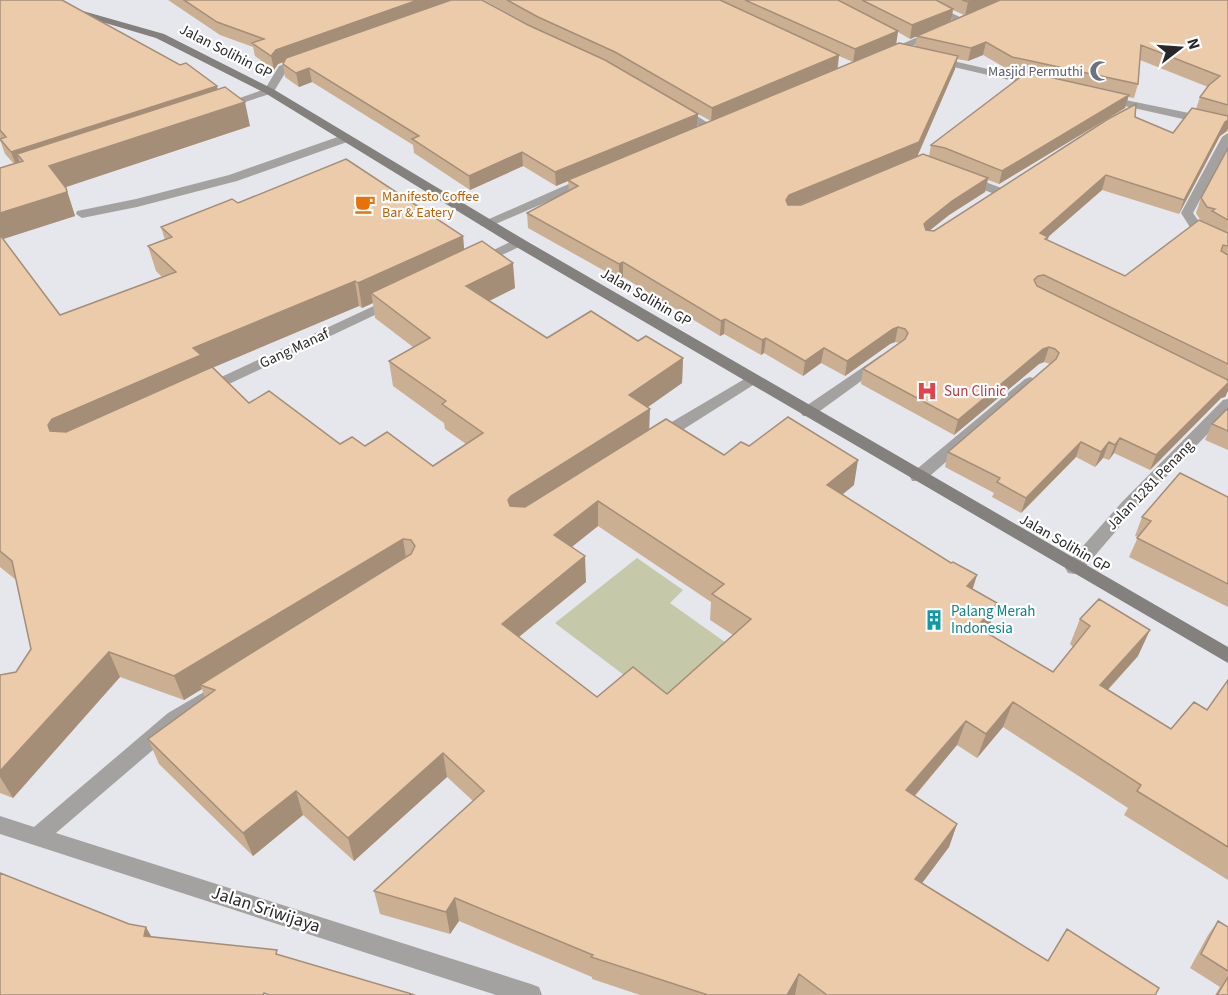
<svg xmlns="http://www.w3.org/2000/svg" width="1228" height="995" viewBox="0 0 1228 995" font-family="'Source Sans 3',sans-serif">
<style>
.green{fill:#c6c8aa}
.lines{fill:none;stroke-linecap:round;stroke-linejoin:round}
.service{fill:#a4a2a0;fill-rule:evenodd}
.minor{fill:#a4a2a0;fill-rule:evenodd}
.secondary{fill:#83807e;fill-rule:evenodd}
.wall{fill:#cbaf93;fill-rule:evenodd}
.shaded-wall{fill:#a58e78}
.building{fill:#eccbab;stroke:#a58e78;stroke-width:1.5;fill-rule:evenodd}
.labels{text-anchor:middle;stroke-width:4.5;stroke-linejoin:round;paint-order:stroke}
.far-worship-label{font-size:14px;fill:#5b616d;stroke:#fff;text-anchor:end}
.far-food-label{font-size:14px;fill:#c56008;stroke:#fff;text-anchor:start}
.street-label{font-size:15px;fill:#28282a;stroke:#fff}
.health-label{font-size:15px;fill:#be3a42;stroke:#fff;text-anchor:start}
.culture-label{font-size:15px;fill:#0d838f;stroke:#fff;text-anchor:start}
.near-street-label{font-size:18px;fill:#28282a;stroke:#fff}
</style>
<rect width="100%" height="100%" fill="#e6e7ec"/>
<path class="green" d="M637,558L683,590L670,603L739,652L673,712L555,623Z"/>
<g class="lines">
<path class="service" d="M753,374L758,376L760,379L758,382L665,441H653L651,437L653,433Z"/>
<path class="minor" d="M912,0H925L968,21L959,23Z
M934,30L938,31V35L890,55H882L881,53Z
M936,57L1044,82L1046,84L1040,87L932,62V58Z
M303,58L307,59V63L287,70L273,93L223,109L217,106L265,89L279,66Z
M1106,96L1228,121V129L1102,101L1100,99Z
M679,106L683,107L716,128L714,130H706L675,111L673,109Z
M1228,133V148L1193,213L1202,226L1228,241V250L1193,232L1181,213L1222,137Z
M346,134L350,135V141L237,181L137,207L82,218L76,214L77,211L136,199L229,175Z
M589,175L593,176L595,179L593,182L491,226H481L480,223Z
M967,175L1004,189L1006,192L1000,196L963,182L961,179L963,176Z
M518,238L523,239L525,242L523,245L483,264H473L471,261Z
M393,297L398,298L400,301L398,304L212,392L207,394L199,389L202,386Z
M881,355L886,357L888,360L886,363L813,416H803L800,412L803,408Z
M1030,377L1035,379L1038,382L1035,385L924,481H912L910,477L912,473L1025,379Z
M1228,399V413L1134,510L1080,573L1074,574L1068,573L1065,568L1068,563L1122,502L1223,400Z
M204,692L211,694L214,700L211,706L182,725L56,833L531,984L539,987L542,995H496L0,834V816L34,827L168,713Z"/>
<path class="secondary" d="M28,0H44L164,34L273,89L523,239L1228,647V663L513,245L265,93L156,38Z"/>
</g>
<path class="wall" d="M0,0L217,89L250,126L66,187L75,216L3,239L60,315L162,277L156,271L148,246L165,240L161,227L238,203L463,236L464,250L515,288L489,301L547,338L638,341L683,358L682,383L648,407L649,429L724,455L749,446L854,485L843,494L973,589L997,603L989,628L985,632L1053,672L1073,647L1070,644L1080,619L1138,656L1108,690L1171,729L1207,710L1228,680V880L1124,815L1128,808L1003,727L977,758L957,745L915,796L957,824L949,847L922,883L1048,961L1155,995H640L592,979V977L459,921L450,934L380,914L374,891L473,801L447,777L354,861L303,815L253,856L159,764L148,739L205,698L202,689L184,700L120,677L13,798L0,793V675L16,672L31,649L16,580L0,567V168L14,164L5,154L0,140ZM373,303L375,318L413,347L389,361L393,386L444,423L445,429L466,444L433,466L365,446L340,444L249,403L213,367L359,306L362,308ZM598,526L711,602L710,620L733,635L667,694L597,697L519,637L586,582L572,547Z
M168,0H482L535,28L484,0H1228V128L1227,131L1220,136L1179,214L1102,190L1048,237L1047,240L1125,276L1207,224L1201,221L1196,213L1201,198L1228,148V391L1225,397L1221,398L1150,470L1114,453L1109,460L1103,458L1095,467L1076,457L1021,513L992,497L994,493L945,467L948,452L1050,364L1044,362L1039,364L954,435L861,384L863,369L899,343L895,342L890,344L845,376L821,363L803,376L764,353L761,355L724,334L720,336L623,277L619,279L528,228L527,213L569,191L568,181L556,186L523,166L470,190L414,153L413,145L312,82L299,87L285,77L283,64L284,62L278,64L274,70L255,56L253,47L220,35ZM953,10L964,15L951,21ZM898,32L910,39L917,36L915,46L896,44ZM983,55L1009,70L1026,74L931,145L929,156L801,205H798L917,157L955,69L957,59L968,61ZM839,56L853,62L838,69ZM1140,60L1208,87L1200,97L1196,109L1173,133L1135,117L934,231L930,230L949,215L985,192L988,180L999,184L1125,108L1128,97L1134,98L1138,84ZM698,114L711,121L697,127Z
M1228,408V450L1205,440L1212,424Z
M1228,497V607L1129,557L1138,537L1135,536L1142,517Z
M1218,921L1228,927V995H1215L1220,987L1190,968L1208,935Z"/>
<path class="shaded-wall" d="M418,0H455L278,64L274,70L271,56L276,50Z
M973,0H1001L965,16L968,2Z
M953,9L951,22L910,39L912,25Z
M898,31L896,45L853,63L855,49Z
M986,42L983,55L968,61L971,48Z
M839,55L837,69L711,122L712,108Z
M958,56L955,69L917,157L787,210L786,200L789,195Z
M309,68L312,82L299,87L296,73Z
M217,86L220,101L17,154L21,166L17,168L11,152Z
M1129,95L1125,108L999,184L1002,171Z
M245,102L250,126L57,190L49,166Z
M698,114L697,128L556,186L555,172Z
M1228,120V128L1227,131L1220,136L1179,214L1184,200L1225,122Z
M522,152L523,166L470,190L469,176Z
M1106,175L1102,190L1048,237L1044,251L1040,233Z
M988,178L985,192L949,215L924,235V224L927,221L952,201Z
M66,188L75,216L0,240V213Z
M463,236L465,260L371,293L373,303L362,308L358,283Z
M623,262V277L619,279V264Z
M513,263L515,288L469,311L466,286Z
M355,281L359,306L205,371L59,450L48,425L52,419L193,348Z
M725,319L724,334L720,336L721,321Z
M898,327L895,342L890,344L845,376L847,361L893,329Z
M766,338L764,353L761,355L762,340Z
M1049,347L1044,362L1039,364L954,435L958,420L1043,349Z
M824,348L821,363L803,376L805,361Z
M683,358L682,383L628,421L629,395Z
M1228,383V391L1225,397L1221,398L1150,470L1156,455Z
M650,409L649,434L513,521L508,500L511,496Z
M1120,438L1114,453L1109,460L1115,445Z
M1081,442L1076,457L1021,513L1026,498Z
M1109,442L1103,458L1095,467L1101,452Z
M858,460L854,485L823,510L827,485Z
M598,501V526L555,560L554,535Z
M403,539L407,564L200,685L202,689L184,700L174,676Z
M585,556L586,582L504,649L502,624Z
M977,575L969,601L967,586Z
M997,603L989,628L969,652L977,627Z
M1150,630L1138,656L1089,710L1100,685Z
M109,652L120,677L13,798L0,777V771Z
M1013,702L1003,727L977,758L986,734Z
M966,721L957,745L899,814L906,790Z
M443,753L447,777L354,861L348,838Z
M296,791L303,815L253,856L243,833Z
M957,824L949,847L908,902L915,879Z
M455,898L459,921L450,934L446,912Z
M146,927L160,952L144,936Z
M799,974L795,995H787Z"/>
<path class="building" d="M0,0H62L180,65L186,63L217,86L11,152L0,139L6,137L0,130Z
M184,0H418L276,50L271,56L252,43L264,39L217,22Z
M451,0H482L528,25L605,60L698,114L555,172L522,152L469,176L412,139L419,136L309,68L296,73L283,64L286,58Z
M507,0H720L839,55L712,108L615,52L538,17Z
M745,0H838L898,31L855,49Z
M862,0H936L953,9L912,25Z
M962,0H973L968,2Z
M1000,0H1228V105L1200,97L1209,85L1220,76L1141,45L1138,84L1012,57L986,42L971,48L917,36Z
M899,43L958,56L919,142L789,195L786,200L788,205H801L923,154L988,178L952,201L927,221L924,224L926,230L934,231L1108,119L1136,104L1135,117L1173,133L1192,108L1228,116V120L1225,122L1184,200L1106,175L1040,233L1048,237L1045,239L1125,276L1199,220L1228,233V246L1223,245L1221,251L1228,255V364L1044,275L1038,276L1034,280L1037,286L1228,380V383L1156,455L1120,438L1115,445L1109,442L1101,452L1081,442L1026,498L997,482L1000,478L948,452L1056,359L1059,353L1055,349L1049,347L1043,349L958,420L863,369L905,339L908,333L905,329L898,327L893,329L847,361L824,348L805,361L766,338L762,340L725,319L721,321L623,262L619,264L527,213L578,186L568,180Z
M1027,72L1129,95L1002,171L945,148L931,145Z
M225,87L245,102L49,166L66,188L67,192L0,213V168L23,161L17,154Z
M1228,148V220L1212,211L1215,209L1207,207L1201,198Z
M346,159L463,236L358,283L355,281L193,348L201,355L52,419L48,425L50,431L66,432L212,367L249,403L269,391L340,444L352,437L365,446L387,432L433,466L483,433L442,404L446,401L389,361L430,338L371,293L482,241L513,263L466,286L547,338L591,311L638,341L646,336L683,358L629,395L650,409L511,496L508,500L510,506L525,507L666,419L724,455L741,442L749,446L788,417L858,460L827,485L951,563L953,562L977,575L967,586L997,603L977,627L1053,672L1090,626L1080,619L1099,599L1150,630L1100,685L1171,729L1194,702L1207,710L1228,680V847L1137,791L1141,785L1013,702L986,734L966,721L906,790L957,824L915,879L1048,961L1067,929L1159,988L1155,995H827L799,974L787,995H708L591,957L593,955L455,898L446,912L374,891L484,791L443,753L348,838L296,791L243,833L148,739L215,690L200,685L411,554L415,546L411,540L403,539L174,676L109,652L0,771V675L16,672L31,649L12,561L0,551V235L60,315L176,272L148,246L172,237L161,227L232,199L238,203ZM598,501L724,584L712,594L751,619L667,694L633,667L597,697L502,624L585,556L554,535Z
M1228,408V431L1212,424Z
M1180,473L1228,497V584L1137,538L1151,521L1142,517Z
M0,873L129,924L146,927L144,936L277,950L276,954L415,995H269L264,993L263,995H0Z
M1218,921L1228,927V971L1201,954Z
M1228,977V995H1217Z"/>
<defs>
<g id="mosque-bare" transform="scale(1.62)"><path d="M3.5-4.9A6 6 0 1 0 3.5 4.9A5 5 0 1 1 3.5-4.9Z" fill="#6b7280" stroke="#fff" stroke-width="2.5" paint-order="stroke"/></g>
<g id="cafe-bare" transform="scale(1.62)"><path d="M-5.5-4.5H6V0H3Q3 3.5 0 3.5H-2.5Q-5.5 3.5-5.5 0ZM3-3.2v2h1.7v-2ZM-6 4.5H4V6H-6Z" fill="#e8710a" stroke="#fff" stroke-width="2.5" paint-order="stroke"/></g>
<g id="hospital-bare" transform="scale(1.62)"><path d="M-5-5h3v3.5h4V-5h3V5h-3V1.5h-4V5h-3Z" fill="#e0444e" stroke="#fff" stroke-width="2.5" paint-order="stroke"/></g>
<g id="building-bare" transform="scale(1.62)"><path d="M-4-6H4V6H1V3H-1V6H-4ZM-2.5-4.3h1.7v1.8h-1.7ZM.8-4.3h1.7v1.8H.8ZM-2.5-1h1.7V.8h-1.7ZM.8-1h1.7V.8H.8Z" fill="#0f9aa8" stroke="#fff" stroke-width="2.5" paint-order="stroke"/></g>
</defs>
<g fill-rule="evenodd">
<use href="#mosque-bare" x="1100" y="71"/>
<use href="#cafe-bare" x="365" y="204"/>
<use href="#hospital-bare" x="927" y="391"/>
<use href="#building-bare" x="934" y="620"/>
</g>
<g class="labels">
<g class="far-worship-label">
<text x="1083" y="76">Masjid Permuthi</text>
</g>
<g class="far-food-label">
<text x="382" y="201">Manifesto Coffee<tspan x="382" dy="16">Bar &amp; Eatery</tspan></text>
</g>
<g class="street-label">
<text transform="translate(226 51) rotate(27)" y="5">Jalan Solihin GP</text>
<text transform="translate(646 297) rotate(30)" y="5">Jalan Solihin GP</text>
<text transform="translate(294 348) rotate(-25)" y="5">Gang Manaf</text>
<text transform="translate(1150 485) rotate(-46)" y="5">Jalan 1281 Penang</text>
<text transform="translate(1065 543) rotate(30)" y="5">Jalan Solihin GP</text>
</g>
<g class="health-label">
<text x="944" y="396">Sun Clinic</text>
</g>
<g class="culture-label">
<text x="951" y="616">Palang Merah<tspan x="951" dy="17">Indonesia</tspan></text>
</g>
<g class="near-street-label">
<text transform="translate(266 909) rotate(18)" y="6">Jalan Sriwijaya</text>
</g>
</g>
<g transform="translate(1180 48) rotate(73)" stroke="#ffffff" stroke-width="4.5" paint-order="stroke">
<path d="M0-4.5L10 22L0 15L-10 22Z" fill="#28282a"/>
<text y="-9" font-size="16" font-weight="bold" text-anchor="middle" fill="#28282a">N</text>
</g>
</svg>
